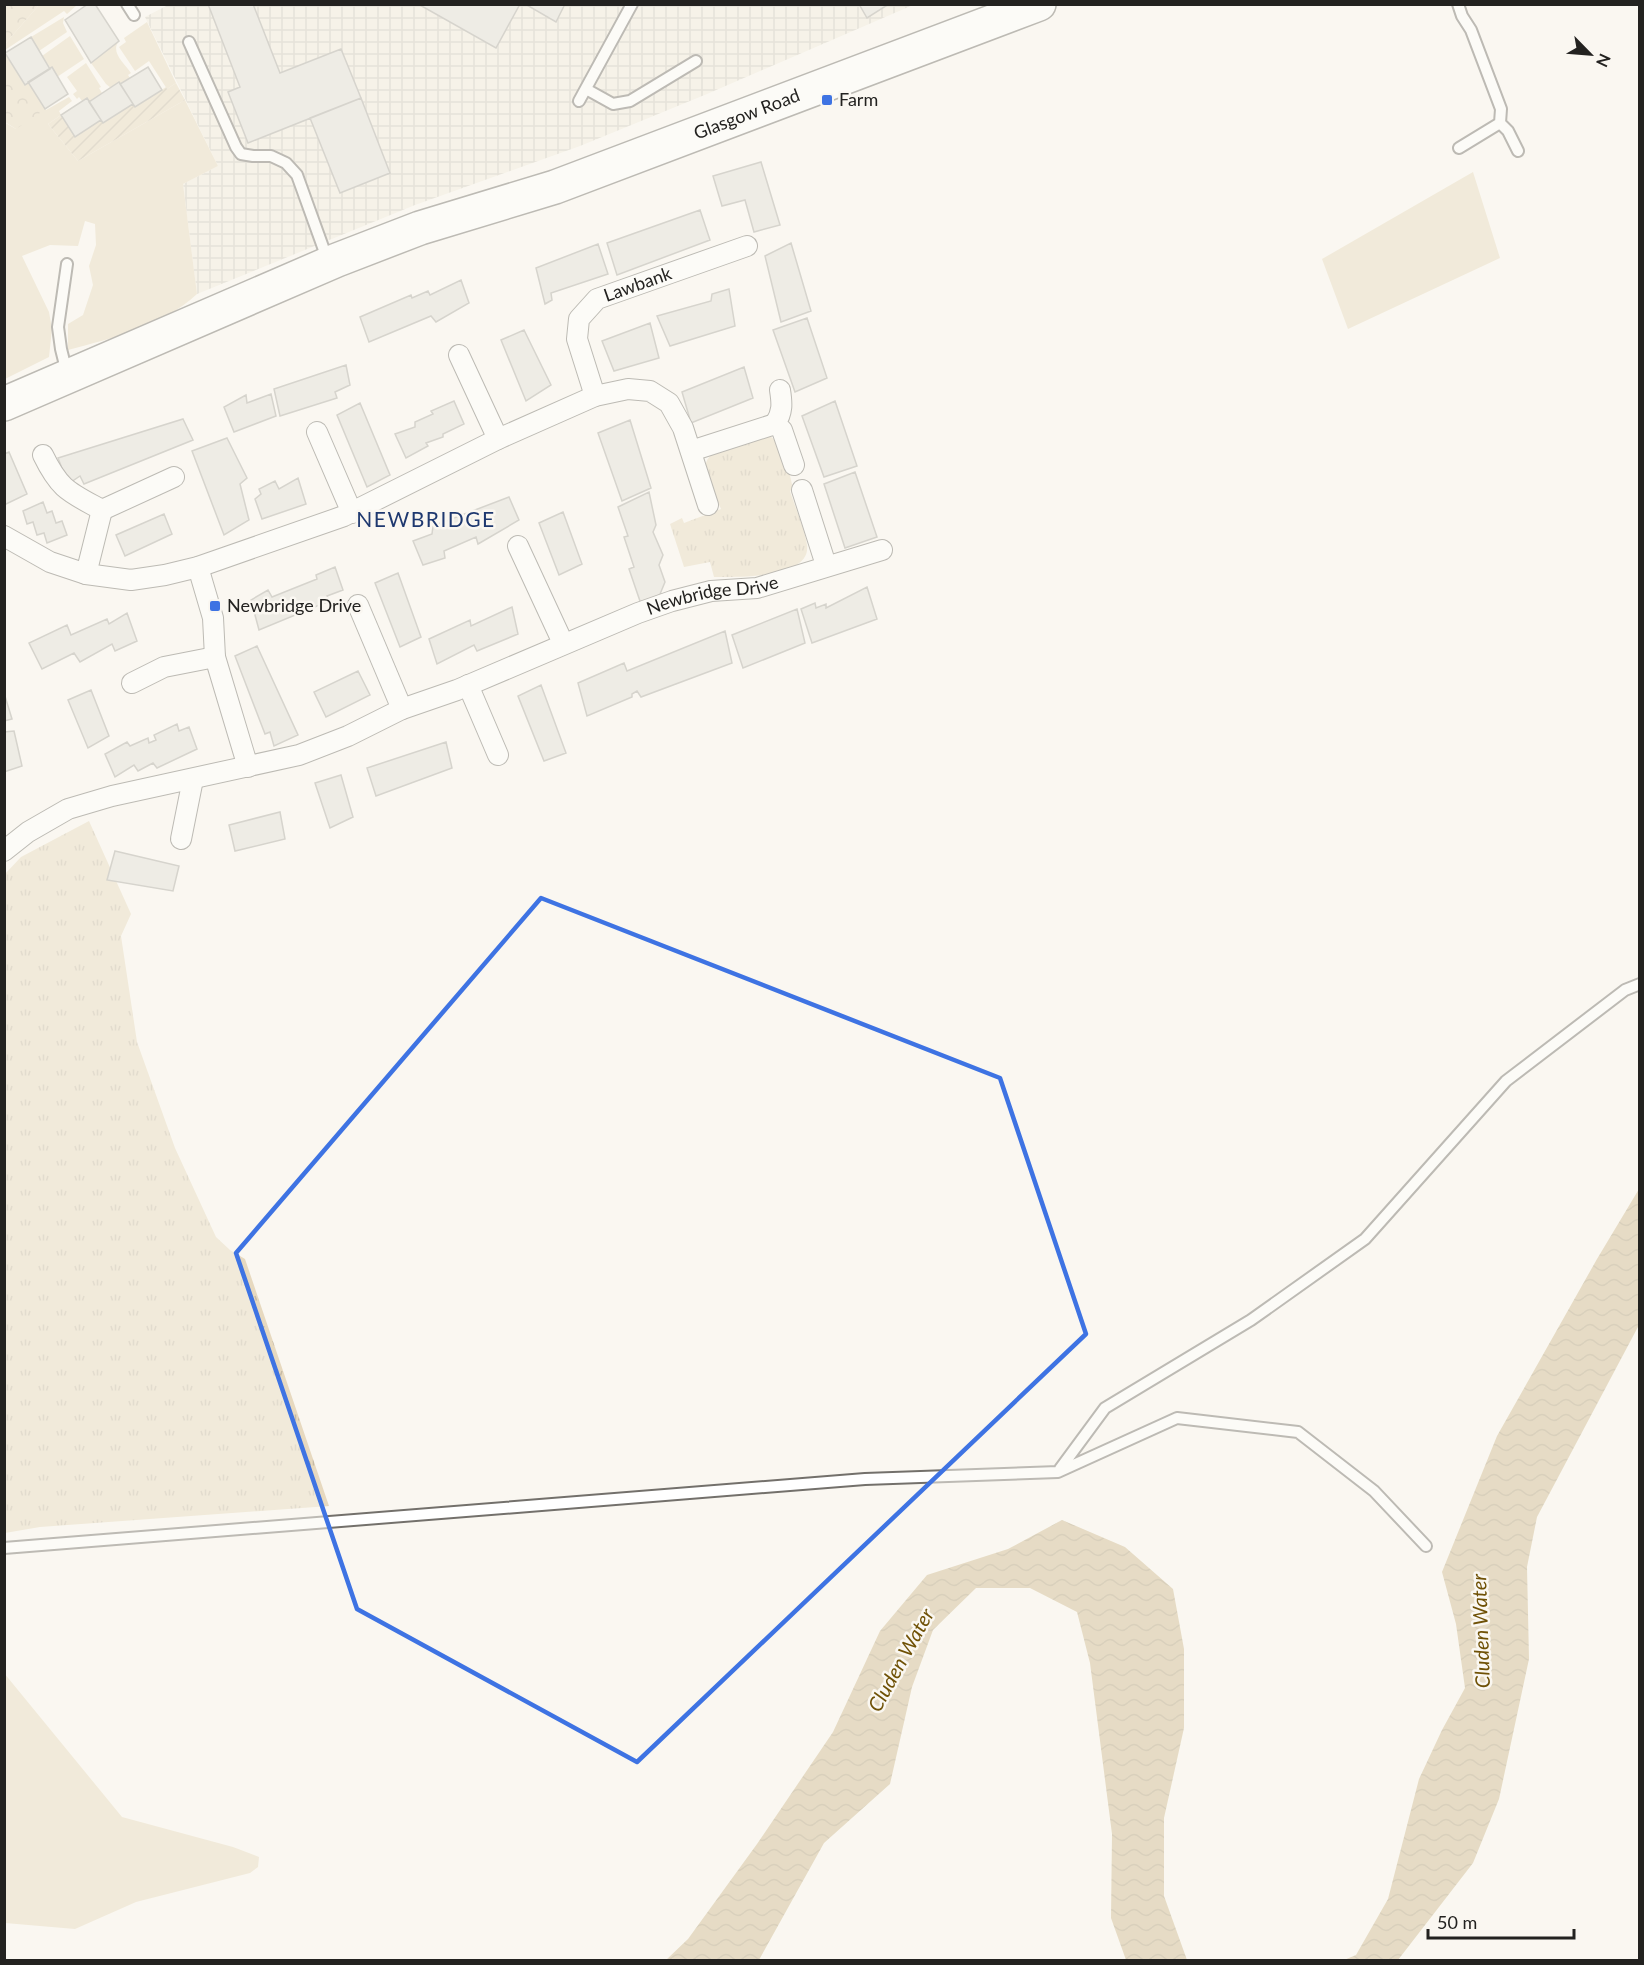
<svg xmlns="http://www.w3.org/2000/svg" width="1644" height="1965" viewBox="0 0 1644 1965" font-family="Lato,sans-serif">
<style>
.industrial{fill:url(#industrial-grid)}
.grass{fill:#e7d9bf}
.forest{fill:url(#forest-crowns)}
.park{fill:url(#park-tufts)}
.garden{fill:url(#garden-furrows)}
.water{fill:url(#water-waves)}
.building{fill:#e0ddd7;stroke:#aba8a2;stroke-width:1.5}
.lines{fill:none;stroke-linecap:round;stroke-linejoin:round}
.lane-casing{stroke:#73706b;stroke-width:14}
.street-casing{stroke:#73706b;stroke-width:22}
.highway-casing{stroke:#73706b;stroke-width:36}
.lane{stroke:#fff;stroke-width:10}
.street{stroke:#fff;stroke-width:20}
.highway{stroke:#fff;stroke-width:33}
.marked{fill:none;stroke:#3e73e3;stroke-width:4.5;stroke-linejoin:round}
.poi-dot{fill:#3e73e3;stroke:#faf7f1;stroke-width:2}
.labels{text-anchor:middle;stroke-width:5;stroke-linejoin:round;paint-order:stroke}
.poi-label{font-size:18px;fill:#232220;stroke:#faf7f1;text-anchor:start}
.street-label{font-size:18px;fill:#232220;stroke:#faf7f1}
.water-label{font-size:20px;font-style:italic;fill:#6f5106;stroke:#faf7f1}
.quarter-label{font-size:21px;letter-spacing:1.5px;fill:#1e386f;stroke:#faf7f1}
</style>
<defs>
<pattern id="industrial-grid" width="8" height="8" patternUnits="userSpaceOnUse" patternTransform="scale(1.5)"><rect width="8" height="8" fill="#f1eadd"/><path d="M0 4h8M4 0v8" fill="none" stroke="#cec8bd"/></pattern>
<pattern id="forest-crowns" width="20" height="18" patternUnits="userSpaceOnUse" patternTransform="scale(1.5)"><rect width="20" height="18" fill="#e7d9bf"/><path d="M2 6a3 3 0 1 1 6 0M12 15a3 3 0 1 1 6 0" fill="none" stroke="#c6baa4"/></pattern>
<pattern id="park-tufts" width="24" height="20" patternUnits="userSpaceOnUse" patternTransform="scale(1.5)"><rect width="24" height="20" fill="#e7d9bf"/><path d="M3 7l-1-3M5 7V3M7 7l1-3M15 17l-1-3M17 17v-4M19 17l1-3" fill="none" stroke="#c6baa4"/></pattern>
<pattern id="garden-furrows" width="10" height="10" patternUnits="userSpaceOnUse" patternTransform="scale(1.5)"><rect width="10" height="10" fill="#e7d9bf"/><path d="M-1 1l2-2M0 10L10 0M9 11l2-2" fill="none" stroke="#c6baa4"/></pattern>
<pattern id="water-waves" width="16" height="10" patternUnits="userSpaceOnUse" patternTransform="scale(1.5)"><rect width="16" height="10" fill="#cfb990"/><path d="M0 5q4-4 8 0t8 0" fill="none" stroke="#b19f7c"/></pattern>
</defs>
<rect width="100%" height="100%" fill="#faf7f1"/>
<path class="industrial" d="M170,4L913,5L707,94L580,146L415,205L197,294L183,184L218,166L145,17Z"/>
<path class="grass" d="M39,5H77L67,14L64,11L5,50V44Z
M64,17L63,23L67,32L39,51L31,37Z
M147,22L176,83L167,89L149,61L135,71L119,47L126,42L124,38Z
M70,36L84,59L57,77L42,56Z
M119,41C110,52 124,63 131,73L128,75L130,78L111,88L106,84L91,63Z
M5,53L24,84L28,82L46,110L69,97L72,101L59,111L61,115L48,124L78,161L185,100L218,166L183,184L197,294C163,326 113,338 68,350V324L83,315L93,285L89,266L96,245L95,224L85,221L78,246L50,245L22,256L49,312L52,329L49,357L5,379L4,122L16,129L5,68Z
M86,63L101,87L99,88L102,93L89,102L82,101L79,97L77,99L73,94L77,91L67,77Z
M1473,172L1500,258L1348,329L1322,259Z
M4,1673L122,1817L233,1847L259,1857L258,1867L250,1873L136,1902L75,1929L5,1923Z"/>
<path class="forest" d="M5,4L39,5L5,44L4,5Z
M5,68L40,113L16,129L5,122Z"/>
<path class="park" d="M759,435C763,436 766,435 769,436C783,441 790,475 793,488L790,491C795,507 805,530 807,545C812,579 735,577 714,577L710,562L684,567L670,524L682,518L684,523L721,509C716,497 707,482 706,468C703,448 744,441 759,435Z
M89,821L131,914L121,936L137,1042L175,1148L216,1237L230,1250L245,1259L329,1506L40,1527L5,1533V874L21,857Z"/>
<path class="garden" d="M176,83L185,100L78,161L48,124L61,115L75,137L101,120L103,123L133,104L135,107L166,87L167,89Z"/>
<path class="water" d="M1639,1189V1325L1537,1517L1527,1567L1529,1659L1499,1799L1473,1863L1398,1960H1344L1356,1955L1388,1899L1419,1779L1442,1730L1465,1688L1456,1624L1442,1572L1497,1436L1597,1259Z
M1062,1520L1125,1547L1173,1589L1184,1649V1728L1164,1818V1896L1187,1960H1126L1111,1918L1112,1834L1090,1663L1077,1612L1030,1588H976L933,1630L912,1687L890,1784L824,1843L759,1960H666L688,1939L757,1844L833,1732L880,1631L927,1575L1008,1549Z"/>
<path class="building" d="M88,4H95L119,41L91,63L65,20Z
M208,4H253L280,73L341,49L361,98L248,143L228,92L240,87Z
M418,4H520L496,48Z
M525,4H565L556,22Z
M859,4H889L867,18Z
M31,37L50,69L25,85L5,53Z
M52,67L68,94L45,109L28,82Z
M148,67L162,90L135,107L120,84Z
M119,82L133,104L103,123L89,102Z
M87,98L101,120L75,137L61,115Z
M361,98L390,173L340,193L310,118Z
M761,162L780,225L754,232L745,200L722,206L713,176Z
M700,210L710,240L617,275L607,243Z
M791,243L811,311L781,322L765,256Z
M598,244L608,274L551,293L552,300L545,304L536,268Z
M461,280L469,303L436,322L431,316L369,342L360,317L411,295L412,298L428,291L430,295Z
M729,289L735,326L670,346L657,316L711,301L712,294Z
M807,318L827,378L795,392L773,330Z
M650,323L659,358L614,371L602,341Z
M524,330L551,385L526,401L501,340Z
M346,365L350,385L335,392L337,398L280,416L274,389Z
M744,367L753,398L691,423L682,392Z
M271,394L276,416L234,432L224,407L246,395L247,403Z
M454,401L464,424L443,434V437L426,443L428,446L406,458L395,434L415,427V422L433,414L431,411Z
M835,401L857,466L824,477L802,416Z
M360,403L390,475L367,487L337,415Z
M183,419L193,440L84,484L80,476L68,484L58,458Z
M630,420L651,488L622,501L598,433Z
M227,438L247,478L240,484L249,520L224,535L192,451Z
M9,452L27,494L4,505V454Z
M855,472L877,537L845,548L824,484Z
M298,478L306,504L262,519L255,499L261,494L259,489L275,481L279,489Z
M649,492L656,525L653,532L663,555L659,565L665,582L658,599L641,604L629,569L634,567L624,537L628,536L618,507Z
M509,497L519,520L478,544L476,537L444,551L445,558L423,565L413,541L432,534L433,526Z
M43,502L47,513L52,511L56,523L62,521L67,535L47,543L44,533L37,535L33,522L27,524L23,511Z
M563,512L582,564L559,575L539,523Z
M164,514L172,534L125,556L116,535Z
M335,567L343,590L327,596L329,601L259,630L251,600L268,590L272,597L317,579L316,575Z
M398,573L421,637L400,647L375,583Z
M867,587L877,619L812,643L801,609L815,603L816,608L826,604V608Z
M512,607L518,634L477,651L474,645L437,664L429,639L470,620L471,626Z
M797,609L805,643L743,668L732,635Z
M127,613L137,641L115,651L112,644L80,662L74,653L42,669L29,643L67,625L71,635L107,619L109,624Z
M725,631L732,663L641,697L637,691L632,694V697L587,716L578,683L624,663L627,671Z
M257,646L298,735L274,746L270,732L265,734L235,656Z
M358,671L370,695L326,717L314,692Z
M541,685L566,753L544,761L518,696Z
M91,690L109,736L88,748L68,700Z
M4,693L12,719L4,721Z
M177,724L179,731L189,727L197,749L157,768L153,763L138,771L134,765L115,777L105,754L127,742L130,746L148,738L149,743L156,740L154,735Z
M14,731L22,766L4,772V732Z
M446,742L452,768L376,796L367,768Z
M341,775L353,817L330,828L315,783Z
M280,812L285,839L235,851L229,825Z
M115,851L179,866L173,891L107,880Z"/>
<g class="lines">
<g class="lane-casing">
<path id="lane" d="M127,4L134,15
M1458,4L1462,16L1471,30L1501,109L1500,123L1459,148
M189,42L236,147L241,154L253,156H271L286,163L297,175L328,261
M586,89L613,104L630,101L696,61
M579,101L632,4
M1500,123L1508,131L1518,151
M67,373L61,349L58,327L67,264
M1060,1469L1105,1408L1251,1320L1365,1239L1506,1081L1625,990L1640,984
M4,1548L865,1479L1058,1472L1177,1418L1298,1432L1374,1491L1426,1546"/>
</g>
<g class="street-casing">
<g id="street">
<path d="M459,355L498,439"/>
<path d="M780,390C782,403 783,412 775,424L782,430L794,465"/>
<path id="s1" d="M595,396L577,339L579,319L597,299L747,246"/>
<path d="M317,432L352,513"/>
<path d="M691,451L775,424"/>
<path d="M43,455C60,490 69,492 102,510L174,477"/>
<path d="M802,490L826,565"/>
<path d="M4,536L50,562L86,574L131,580L165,575L198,567L344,516L498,439L595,396L628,389L650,391L669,403L683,428L708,505"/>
<path d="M518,546L563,643"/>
<path d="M198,567L213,618L215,657L248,767"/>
<path d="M86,574L102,510"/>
<path d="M358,605L402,709"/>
<path d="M132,683L164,667L215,657"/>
<path d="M468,685L498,755"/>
<path d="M181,839L193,779"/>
<path id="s2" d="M4,851L28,832L68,809L112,796L299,755L348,736L402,709L457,690L638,613L672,601L711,591L757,588L882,550"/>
</g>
</g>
<g class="highway-casing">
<g id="highway">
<path id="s3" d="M4,404L337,260L420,228L555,187L1039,4"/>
</g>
</g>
<use href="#lane" class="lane"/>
<use href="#street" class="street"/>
<use href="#highway" class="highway"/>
</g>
<path d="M0 0H1644V1965H0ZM541,898L1000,1078L1086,1334L637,1762L357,1609L236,1253Z" fill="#faf7f1" fill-opacity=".55" fill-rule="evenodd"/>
<path class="marked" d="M541,898L1000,1078L1086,1334L637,1762L357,1609L236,1253Z"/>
<g class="poi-dot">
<rect x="821" y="94" width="12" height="12" rx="3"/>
<rect x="209" y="600" width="12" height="12" rx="3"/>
</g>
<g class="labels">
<g class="poi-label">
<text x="839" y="106">Farm</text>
<text x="227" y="612">Newbridge Drive</text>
</g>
<g class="street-label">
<text dy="6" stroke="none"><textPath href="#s3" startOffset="798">Glasgow Road</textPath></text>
<text dy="6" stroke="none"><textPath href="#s1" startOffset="150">Lawbank</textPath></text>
<text dy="6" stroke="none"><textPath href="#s2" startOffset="759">Newbridge Drive</textPath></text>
</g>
<g class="water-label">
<text transform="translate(1481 1631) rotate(-92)" y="7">Cluden Water</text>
<text transform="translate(901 1660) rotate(-61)" y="7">Cluden Water</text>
</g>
<g class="quarter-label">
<text x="426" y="527">NEWBRIDGE</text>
</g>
</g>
<rect width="1644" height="1965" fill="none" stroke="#232220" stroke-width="12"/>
<g transform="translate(1590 54) rotate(115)" stroke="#faf7f1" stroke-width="4.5" paint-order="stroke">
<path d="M0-4.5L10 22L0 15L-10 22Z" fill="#232220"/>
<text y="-9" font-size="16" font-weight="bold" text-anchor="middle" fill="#232220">N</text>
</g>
<path d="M1428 1929v9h146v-9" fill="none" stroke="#232220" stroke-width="3"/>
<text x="1437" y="1929" font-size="18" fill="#232220" stroke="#faf7f1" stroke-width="4.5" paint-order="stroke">50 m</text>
</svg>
